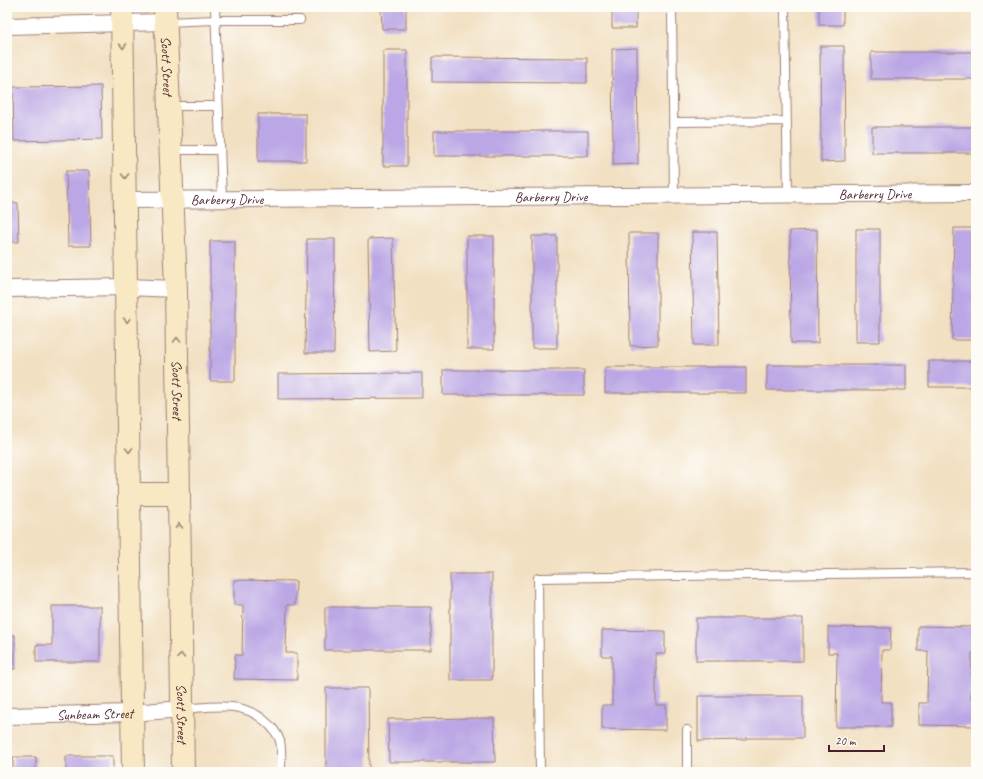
<svg xmlns="http://www.w3.org/2000/svg" width="983" height="779" viewBox="0 0 983 779" font-family="Caveat,sans-serif">
<style>
.building{fill:#bba7e5}
.lines{fill:none;stroke-linecap:round;stroke-linejoin:round}
.service-casing{stroke:#9e8076;stroke-width:10}
.minor-casing{stroke:#9e8076;stroke-width:18}
.secondary-casing{stroke:#9e8076;stroke-width:24}
.service{stroke:#fff;stroke-width:8}
.minor{stroke:#fff;stroke-width:16}
.secondary{stroke:#f8e8c3;stroke-width:22}
.oneway{stroke:#a18477}
.labels{text-anchor:middle;stroke-width:4;stroke-linejoin:round;paint-order:stroke}
.street-label{font-size:14px;fill:#4a1f2b;stroke:#fdfcf7}
</style>
<rect width="100%" height="100%" fill="#fdfcf7"/>
<filter id="ink" filterUnits="userSpaceOnUse"><feTurbulence type="fractalNoise" baseFrequency=".025" numOctaves="2"/><feDisplacementMap in="SourceGraphic" scale="8" xChannelSelector="R" yChannelSelector="G"/><feConvolveMatrix kernelMatrix="1 2 1 2 8 2 1 2 1" color-interpolation-filters="sRGB"/></filter>
<filter id="wash" filterUnits="userSpaceOnUse"><feTurbulence type="fractalNoise" baseFrequency=".012" numOctaves="4" result="noise"/><feDisplacementMap in="SourceGraphic" scale="16" xChannelSelector="R" yChannelSelector="G"/><feGaussianBlur stdDeviation="0.9" result="paint"/><feColorMatrix in="noise" values="0 0 0 0 0 0 0 0 0 0 0 0 0 0 0 0 0 1.4 0 .05"/><feComposite in="paint" operator="in"/></filter>
<g filter="url(#wash)">
<rect width="100%" height="100%" fill="#f2e0c2"/>
<g id="blocks">
<path class="building" d="M381,7H406V29H382Z
M612,7H636V28H612Z
M819,7H843V25H819Z
M820,46H844L845,161L821,162Z
M637,48L638,164L613,165L612,49Z
M383,50H407V166H383Z
M871,52H976V79H871Z
M432,57L587,58V83L432,82Z
M101,86L102,139L14,141L13,87Z
M258,114H306V161H258Z
M872,127H976V153H872Z
M434,131H588V156H434Z
M66,171H89L91,246H68Z
M7,203H18L19,242H7Z
M954,228H976V340H952Z
M856,229H880V342H856Z
M817,230L818,343H791L790,231Z
M692,232H717L719,345H694Z
M629,233H658V345L630,346Z
M467,236H494V349H467Z
M532,236H557V348H532Z
M393,238L396,351L370,352L368,239Z
M307,239H335L334,353H305Z
M210,241H235V381H210Z
M929,361H976V387H929Z
M767,365H906V390H767Z
M605,367H746V393H605Z
M443,370H584V395H443Z
M422,373V398L278,399V374Z
M450,574H492V680H450Z
M234,580L296,581L295,605H287L286,653H297V680L234,679L235,655H242L243,605H234Z
M52,606H100V662H36V645H52Z
M325,607H431V650H325Z
M696,618H803V661H696Z
M918,626L976,627V653H972L971,700H976V726L919,725V703H927L928,651H918Z
M828,627L891,628L890,650H882L881,702H891V727H836L837,653H828Z
M602,630L665,631V654H656V705H666V730L602,729V705H612V656H602Z
M7,635H15V669H7Z
M326,688H368L369,772H326Z
M698,696H803V738H746V740L698,741Z
M494,718L495,762H389L388,719Z
M66,756H113V772H66Z
M13,757H36V770H52V772H13Z"/>
</g>
</g>
<g filter="url(#ink)">
<use href="#blocks" fill-opacity="0" stroke="#9e8076" stroke-width="1"/>
<g class="lines">
<g class="service-casing">
<path id="service" d="M215,7L222,199
M672,7L674,196
M785,7L788,195
M166,22L215,20H300
M170,106H218
M673,122L787,121
M172,150H219
M183,709C212,707 241,700 265,721C272,727 277,732 280,741C282,750 281,762 281,772
M687,730V772
M540,772L538,578L976,572"/>
</g>
<g class="minor-casing">
<g id="minor">
<path d="M7,26L166,22"/>
<path id="s1" d="M126,200L976,193"/>
<path d="M7,289L127,287L176,289"/>
<path id="s2" d="M7,716L132,713L182,709"/>
</g>
</g>
<g class="secondary-casing">
<g id="secondary">
<path d="M122,7L133,772"/>
<path id="s3" d="M165,7L176,289L183,772"/>
<path d="M129,494H179"/>
</g>
</g>
<use href="#service" class="service"/>
<use href="#minor" class="minor"/>
<use href="#secondary" class="secondary"/>
</g>
<defs><path id="oneway-chevron" d="M-2-3.5L2.5 0L-2 3.5" fill="none" stroke-width="1.6" stroke-linecap="round" stroke-linejoin="round"/></defs>
<g class="oneway">
<use href="#oneway-chevron" transform="translate(123 46) rotate(89)"/>
<use href="#oneway-chevron" transform="translate(125 176) rotate(89)"/>
<use href="#oneway-chevron" transform="translate(127 320) rotate(89)"/>
<use href="#oneway-chevron" transform="translate(177 340) rotate(-91)"/>
<use href="#oneway-chevron" transform="translate(129 450) rotate(89)"/>
<use href="#oneway-chevron" transform="translate(179 526) rotate(-91)"/>
<use href="#oneway-chevron" transform="translate(181 656) rotate(-91)"/>
</g>
</g>
<g class="labels">
<g class="street-label">
<text dy="5" stroke="none"><textPath href="#s3" startOffset="59">Scott Street</textPath></text>
<text dy="5" stroke="none"><textPath href="#s1" startOffset="749">Barberry Drive</textPath></text>
<text dy="5" stroke="none"><textPath href="#s1" startOffset="425">Barberry Drive</textPath></text>
<text dy="5" stroke="none"><textPath href="#s1" startOffset="101">Barberry Drive</textPath></text>
<text dy="5" stroke="none"><textPath href="#s3" startOffset="383">Scott Street</textPath></text>
<text dy="5" stroke="none"><textPath href="#s2" startOffset="88">Sunbeam Street</textPath></text>
<text dy="5" stroke="none"><textPath href="#s3" startOffset="707">Scott Street</textPath></text>
</g>
</g>
<rect width="983" height="779" fill="none" stroke="#fdfcf7" stroke-width="24"/>
<path d="M829 745v6h55v-6" fill="none" stroke="#4a1f2b" stroke-width="2"/>
<text x="835" y="745" font-size="12" fill="#4a1f2b" stroke="#fdfcf7" stroke-width="3" paint-order="stroke">20 m</text>
</svg>
